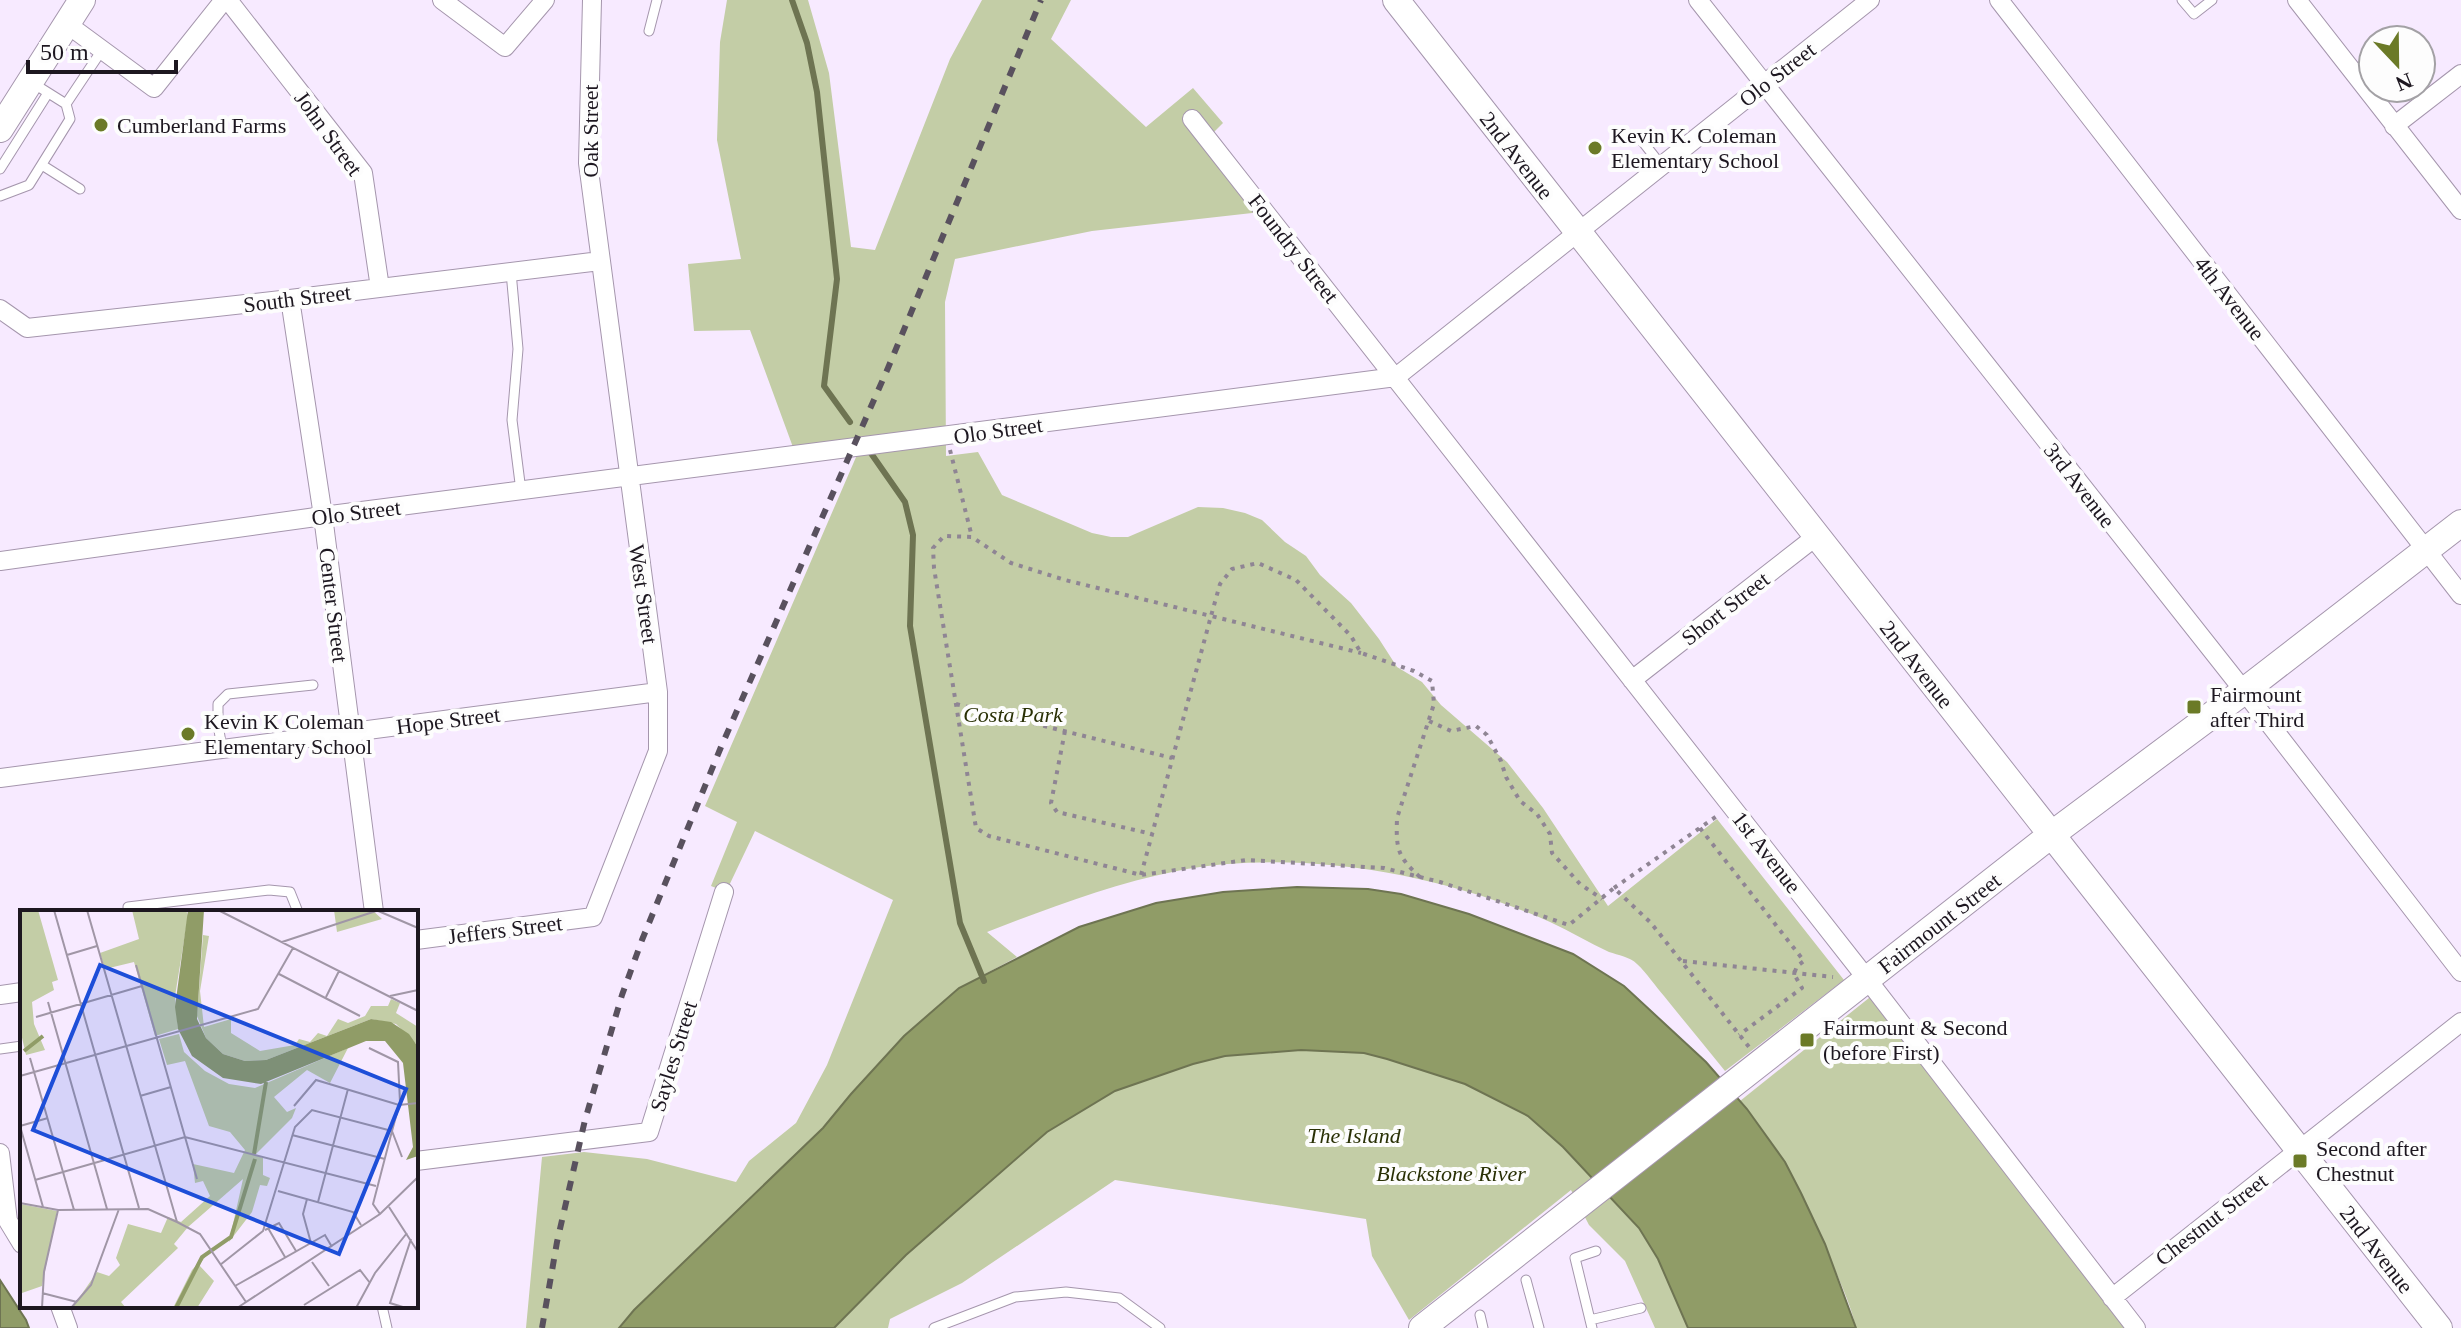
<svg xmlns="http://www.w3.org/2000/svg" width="2461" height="1328" viewBox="0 0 2461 1328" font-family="Georgia,serif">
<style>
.green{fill:#c3cda6}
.water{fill:#909c67;stroke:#6e7452;stroke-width:2}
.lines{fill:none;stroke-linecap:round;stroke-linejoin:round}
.stream{stroke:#6e7452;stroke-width:6}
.lane-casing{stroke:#a596ad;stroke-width:11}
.street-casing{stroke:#a596ad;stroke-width:20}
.secondary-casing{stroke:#a596ad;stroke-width:28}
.path{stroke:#8f8594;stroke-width:4;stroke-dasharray:4 6;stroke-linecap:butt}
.lane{stroke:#fff;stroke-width:9}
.street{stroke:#fff;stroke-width:18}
.secondary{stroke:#fff;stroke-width:26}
.rail{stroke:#59515e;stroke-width:6;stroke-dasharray:10 10;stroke-linecap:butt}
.poi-dot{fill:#6b7a27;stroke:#fdfdfd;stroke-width:3}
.labels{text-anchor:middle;stroke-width:8;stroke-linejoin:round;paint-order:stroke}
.street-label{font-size:22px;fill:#1d1720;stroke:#fdfdfd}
.poi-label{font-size:22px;fill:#1d1720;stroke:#fdfdfd;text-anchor:start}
.park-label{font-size:22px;font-style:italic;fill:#293005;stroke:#fdfdfd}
.inset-river{fill:none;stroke:#909c67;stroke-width:4}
.inset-road{fill:none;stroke:#a096a6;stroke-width:2}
.view{fill:#1d4ed8;fill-opacity:0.15;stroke:#1d4ed8;stroke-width:4}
.inset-edge{fill:none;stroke:#1d1720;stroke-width:4}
</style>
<rect width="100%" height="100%" fill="#f7eaff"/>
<path class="green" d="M727,0H808L829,73L851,247L875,250L950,59L982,0H1071L1051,39L1146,127L1193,88L1223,123L1207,139L1261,212L1092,231L955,259L945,302L946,456L978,452L1002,495L1092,533L1111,537H1128L1198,507L1223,508L1245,513L1262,520L1285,542L1306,556L1320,575L1351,603L1379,639L1397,667L1422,682L1441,705L1507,762L1543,808L1608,906L1717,819L1844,980L1725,1071C1705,1046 1684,1021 1664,996C1655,986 1647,973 1637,964C1630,957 1618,955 1609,952C1589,943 1570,931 1550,922C1440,873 1296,848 1177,871C1112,884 1049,908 987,932L1017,957L959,988L904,1036L851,1094L823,1128L634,1310L619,1328H526L542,1157L584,1152L647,1159L736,1182L749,1161L796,1123L827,1065L893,900L755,831L726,892L711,886L737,822L705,806L863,441L794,450L750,330L694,331L688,264L741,259L717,140L720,42Z
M1879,990L2141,1328H1856C1851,1306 1841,1284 1832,1263C1808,1205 1781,1149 1740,1101Z
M1301,1050L1364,1053L1387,1059L1465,1084L1528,1116L1563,1147L1639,1228L1658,1259L1688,1328H1655L1625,1261L1589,1225L1571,1190L1409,1320L1372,1256L1366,1219L1115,1180L962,1283L890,1319L888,1328H834L906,1255L1047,1132L1115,1091L1193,1064L1225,1056Z"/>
<path class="water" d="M1297,887L1368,889L1401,894L1469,914L1573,954L1624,986L1706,1062L1747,1109L1785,1162L1801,1193L1825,1244L1856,1328H1688L1658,1259L1639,1228L1563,1147L1528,1116L1465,1084L1387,1059L1364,1053L1301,1050L1225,1056L1193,1064L1115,1091L1047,1132L906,1255L834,1328H619L634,1310L823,1128L851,1094L904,1036L959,988L1079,927L1156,903L1223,892Z
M0,1280L26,1320L29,1328H0Z"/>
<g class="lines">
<path class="stream" d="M792,0L807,43L817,92L837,279L824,386L850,422
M868,449L905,502L913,535L910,626L960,923L984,981"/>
<g class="lane-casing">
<path id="lane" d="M2182,0L2194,14L2212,0
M649,31L657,0
M31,82L66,104
M1639,137L1661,165
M42,165L80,189
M0,169L48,93
M0,196L29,185L70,119L66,104L102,50
M511,272L518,349L512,420L521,491
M222,749L218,724V704L228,694L313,685
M128,907L269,890L290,892L298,912
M0,1049L22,1046
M1526,1280L1539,1328
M382,1306L387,1328
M1480,1315L1483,1328
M1590,1320L1641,1308
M934,1328L1015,1297L1066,1292L1119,1298L1160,1328
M1592,1328L1575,1258L1596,1251"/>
</g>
<g class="street-casing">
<path id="street" d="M228,0L363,173L380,288
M442,0L505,47L545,0
M1698,0L2244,691L2461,972
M1999,0L2461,595
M2297,0L2461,210
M67,24L154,88L224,0
M1192,119L1867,979L2136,1328
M2394,126L2461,74
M290,299L323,516L374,912
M0,309L27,328L290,299L600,261
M0,561L323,516L1396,377L1870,0
M1632,680L1818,535
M0,778L658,692
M416,940L593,917L658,751V692L588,163L592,0
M0,995L22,992
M0,1153L8,1221L22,1244
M416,1161L649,1132L724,892
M2112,1298L2461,1022
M60,1306L68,1328"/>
</g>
<g class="secondary-casing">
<path id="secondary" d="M1396,0L2439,1328
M0,129L82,0
M1422,1328L2051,835L2244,691L2461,523"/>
</g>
<path class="path" d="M950,450L972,537
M956,704L1172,758
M1429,721L1451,731L1476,726L1487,735L1501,761L1506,777L1520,801L1537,814L1550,834L1552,853L1580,884L1602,899
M1065,731L1051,803L1057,812L1152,834
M1700,828L1804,961L1797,966L1794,974L1802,988L1739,1035
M1141,875L1211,616L1361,653
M1420,877C1397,856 1396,849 1397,818L1434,704L1432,681L1414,671L1361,653L1351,636L1296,580L1258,563L1232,569L1220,584L1211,616L1065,580L1011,563L972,537L944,536L933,548L934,568L976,828L989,836L1141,875L1246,860L1384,868L1440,882L1569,925L1614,888L1651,923L1749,1047
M1614,888L1717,816
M1683,961L1833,977"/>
<use href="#lane" class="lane"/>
<use href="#street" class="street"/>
<use href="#secondary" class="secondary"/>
<path class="rail" d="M542,1328L557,1242L585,1120L622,995L642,940L721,747L888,368L1041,0"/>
</g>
<g class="poi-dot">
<circle cx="101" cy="125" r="8"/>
<circle cx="1595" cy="148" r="8"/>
<rect x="2186" y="699" width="16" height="16" rx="4"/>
<circle cx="188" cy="734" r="8"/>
<rect x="1799" y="1032" width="16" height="16" rx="4"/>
<rect x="2292" y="1153" width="16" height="16" rx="4"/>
</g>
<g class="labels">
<g class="street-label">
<text transform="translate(1777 74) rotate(-38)" y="8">Olo Street</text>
<text transform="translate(590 131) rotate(-90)" y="8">Oak Street</text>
<text transform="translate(329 133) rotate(54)" y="8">John Street</text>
<text transform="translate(1517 155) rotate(52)" y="8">2nd Avenue</text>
<text transform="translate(1294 248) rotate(52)" y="8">Foundry Street</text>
<text transform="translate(297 298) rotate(-7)" y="8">South Street</text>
<text transform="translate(2230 298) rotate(52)" y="8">4th Avenue</text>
<text transform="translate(998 430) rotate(-8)" y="8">Olo Street</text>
<text transform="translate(2080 485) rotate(52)" y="8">3rd Avenue</text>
<text transform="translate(356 512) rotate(-7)" y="8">Olo Street</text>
<text transform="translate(644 594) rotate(82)" y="8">West Street</text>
<text transform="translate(334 605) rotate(83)" y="8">Center Street</text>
<text transform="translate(1725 608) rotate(-38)" y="8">Short Street</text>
<text transform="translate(1917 664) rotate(52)" y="8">2nd Avenue</text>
<text transform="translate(448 720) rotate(-7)" y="8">Hope Street</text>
<text transform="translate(1767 852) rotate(52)" y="8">1st Avenue</text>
<text transform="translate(1939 923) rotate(-38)" y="8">Fairmount Street</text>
<text transform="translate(505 929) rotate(-7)" y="8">Jeffers Street</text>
<text transform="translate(673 1056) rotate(-73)" y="8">Sayles Street</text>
<text transform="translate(2211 1219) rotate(-38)" y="8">Chestnut Street</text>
<text transform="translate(2377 1249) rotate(52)" y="8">2nd Avenue</text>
</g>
<g class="poi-label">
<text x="117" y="133">Cumberland Farms</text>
<text x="1611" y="143">Kevin K. Coleman<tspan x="1611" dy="25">Elementary School</tspan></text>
<text x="2210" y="702">Fairmount<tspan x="2210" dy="25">after Third</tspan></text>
<text x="204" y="729">Kevin K Coleman<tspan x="204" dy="25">Elementary School</tspan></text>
<text x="1823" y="1035">Fairmount &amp; Second<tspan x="1823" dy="25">(before First)</tspan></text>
<text x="2316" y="1156">Second after<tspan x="2316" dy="25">Chestnut</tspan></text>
</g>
<g class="park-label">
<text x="1013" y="722">Costa Park</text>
<text x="1354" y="1143">The Island</text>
<text x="1451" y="1181">Blackstone River</text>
</g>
</g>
<g transform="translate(20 910)">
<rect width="398" height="398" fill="#f7eaff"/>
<path d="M0,0H18L38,70L32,72L34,80L12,92L14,114L25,140L6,145L0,119ZM112,0H166L168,6L155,86L158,119L135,126L114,52L85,59L80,43L119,29ZM314,0H352L362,9L317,22ZM183,25L189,26L180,81L184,117L211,109V123L240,141L275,135L279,129L290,132L298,123L307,126L318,109L328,113L345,106L351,96H368L371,89L380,93L376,103L398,117V136L376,114L351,109L246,150L225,151L203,144L186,128L177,106ZM159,124L164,142L185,161L209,174L235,178L328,138L310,173L287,160L254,187L267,202L276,198L272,208L235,245L243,248V265L250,268L247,276L240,275L232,302L209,332L223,269L168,317L154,334L158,338L101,392L106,398H52L77,362L89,366L100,355L96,348L108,314L141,323L148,307L161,312L190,286L183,271L175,273L173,254L214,263L225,240L210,222L189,216L165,151L147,155L139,129ZM0,294L37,301L22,376L2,383L0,393ZM190,341L179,355L194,371L177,398H153L172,360Z" fill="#c3cda6"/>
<path d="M168,0H184L177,109L186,128L203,144L225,151L246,150L351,109L371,112L389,124L398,137V246L386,250L393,237L383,153L365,131H346L241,174L203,168L172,146L158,119L155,97Z" fill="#909c67"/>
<path class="inset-river" d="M4,141L23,126M234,244L246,172M156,398L182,347L211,327L235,249"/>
<path class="inset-road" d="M34,0L119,298M67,0L157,312M198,0L398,101M356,0L398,18M262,32L356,1M47,45L77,36M116,55L177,269M259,64L340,106M370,86L398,80M306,87L319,61M28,92L87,299M16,107L122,76M349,138L378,152L380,192L372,221L382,247M10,148L54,300M0,166L238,99L273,38M120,186L151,177M274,196L296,170L379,195L398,193M0,216L23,297M0,216L28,208M272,225L365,249M15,270L165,227L356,276M258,281L333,302L341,315M287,289L283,304L291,333M298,292L328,179M0,293L38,300L128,299L157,312L180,324L226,392M369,297L398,342M248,318L265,347M245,320L259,313L276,341M292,352L309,376M200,355L243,321L275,217L292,200L372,221L353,294L360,304M215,376L305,325L312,337M22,383L57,392M284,395L340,360L350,373M22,398L24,362L38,300M51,398L71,375L99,299M217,398L360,304L398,267M336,398L355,363L387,323M386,398L370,393L391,329"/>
<path class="view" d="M80,55L386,179L319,344L13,220Z"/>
<rect width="398" height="398" class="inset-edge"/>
</g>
<g transform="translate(2397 64) rotate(158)"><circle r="38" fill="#fdfdfd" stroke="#a3a1a5" stroke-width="2"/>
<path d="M0-6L14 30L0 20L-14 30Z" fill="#6b7a27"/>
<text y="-12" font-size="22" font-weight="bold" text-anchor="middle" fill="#1d1720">N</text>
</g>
<path d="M28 60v12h148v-12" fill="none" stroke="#1d1720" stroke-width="4"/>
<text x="40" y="60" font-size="24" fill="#1d1720" stroke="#fdfdfd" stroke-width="6" paint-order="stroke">50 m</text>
</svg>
